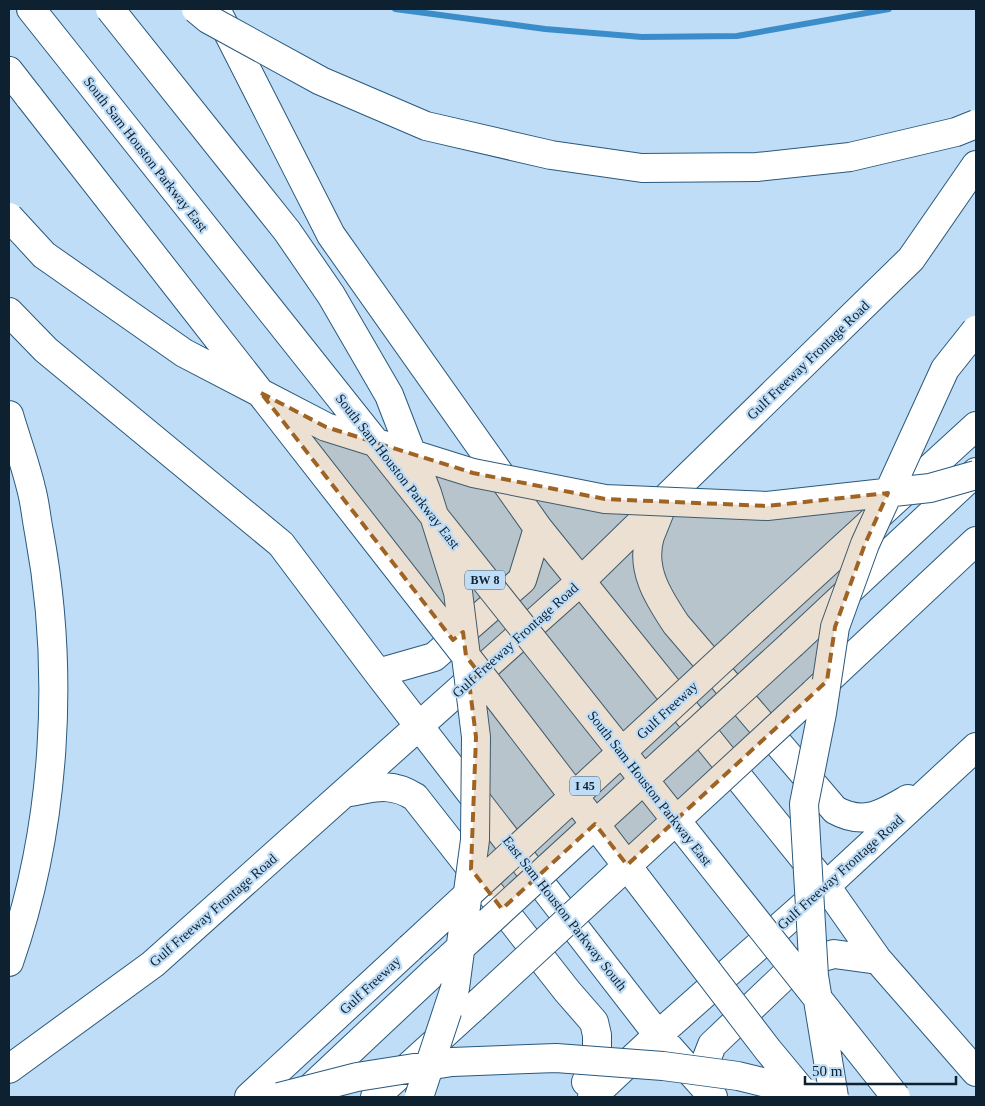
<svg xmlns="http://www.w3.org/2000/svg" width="985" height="1106" viewBox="0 0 985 1106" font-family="'Times New Roman',serif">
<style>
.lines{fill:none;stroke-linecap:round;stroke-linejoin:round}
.stream{stroke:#3b8dca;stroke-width:6}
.secondary-casing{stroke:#29597d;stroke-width:30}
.motorway-casing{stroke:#29597d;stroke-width:30}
.secondary{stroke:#fff;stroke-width:28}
.motorway{stroke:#fff;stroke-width:28}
.motorway-bridge-casing{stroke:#29597d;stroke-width:30;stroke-linecap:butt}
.motorway-bridge{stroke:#fff;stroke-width:28}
.marked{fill:#9f6424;fill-opacity:0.2;stroke:#9f6424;stroke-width:4;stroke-dasharray:10 6;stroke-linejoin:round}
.labels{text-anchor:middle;stroke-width:4.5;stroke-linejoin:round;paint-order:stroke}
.shield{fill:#bfddf6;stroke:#42596c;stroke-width:1}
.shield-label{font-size:12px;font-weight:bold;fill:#0d2131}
.street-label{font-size:14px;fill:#0d2131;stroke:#bfddf6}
</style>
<rect width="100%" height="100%" fill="#bfddf6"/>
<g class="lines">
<path class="stream" d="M395,9L545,29L642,37L737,36L889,9"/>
<g class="secondary-casing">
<path id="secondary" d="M220,17L331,235L538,528L826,886L878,960L976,1072
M9,312L46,350L281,544L378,673L658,1035L713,1097
M662,506C658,516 654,526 650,536C640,569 658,597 676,624L835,810C864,826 882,814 908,799
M378,673L434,657L522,580L538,528
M345,793C373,788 390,781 415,797L567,991L594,1022L597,1035V1057L586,1082
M9,1069L153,964L581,581L911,259L976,165
M703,1084L705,1063L712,1045L797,964L834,954L878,960
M592,1097L658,1035L826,886L976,747"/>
</g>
<g class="motorway-casing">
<path id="motorway" d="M31,9L74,63
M9,71L30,98
M9,415C16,439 25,463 31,488C35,502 36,517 39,532C65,672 56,828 9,962
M759,625L976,426
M792,644L976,472
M815,692L976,541
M302,1096L435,971
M249,1097L410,948
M375,1097L473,1008"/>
</g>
<use href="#secondary" class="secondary"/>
<use href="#motorway" class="motorway"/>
<g class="motorway-bridge-casing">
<path id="motorway-bridge" d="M110,9L287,231L331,295L389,395L427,493L458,592L476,737L475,840L455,988L419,1097
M196,9L208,19L321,81L426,126L551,155L642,168L757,167L850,157L956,132L976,124
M74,63L896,1097
M30,98L487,683L768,1050L807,1097
M9,217L44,255L184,353L326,427L473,473L605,499L767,506L930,488L976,475
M410,948L759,625
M435,971L792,644
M473,1008L814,693
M279,1097L357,1077L452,1062L556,1058L663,1066L738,1076L808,1093
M834,1097L814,976L804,804L822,713L835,627L865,544L945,369L976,330"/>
</g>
<use href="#motorway-bridge" class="motorway-bridge"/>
</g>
<path class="marked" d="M261,393L326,427L473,473L605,499L767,506L888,493L865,544L835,627L827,681L627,865L595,824L502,909L471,869L476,737L469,682L479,673L466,656L463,632L453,640Z"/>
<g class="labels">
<g class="shield">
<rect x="465" y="570.5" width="40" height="19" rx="4"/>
<rect x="570" y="776.5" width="30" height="19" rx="4"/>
</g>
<g class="shield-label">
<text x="485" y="584">BW 8</text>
<text x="585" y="790">I 45</text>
</g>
<g class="street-label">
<text transform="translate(146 154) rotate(52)" y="5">South Sam Houston Parkway East</text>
<text transform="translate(808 360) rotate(-44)" y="5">Gulf Freeway Frontage Road</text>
<text transform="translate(398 471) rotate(52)" y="5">South Sam Houston Parkway East</text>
<text transform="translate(515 640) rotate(-42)" y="5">Gulf Freeway Frontage Road</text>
<text transform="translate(667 710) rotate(-43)" y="5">Gulf Freeway</text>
<text transform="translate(650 788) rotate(52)" y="5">South Sam Houston Parkway East</text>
<text transform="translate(840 872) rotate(-42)" y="5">Gulf Freeway Frontage Road</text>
<text transform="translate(213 910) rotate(-41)" y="5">Gulf Freeway Frontage Road</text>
<text transform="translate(565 913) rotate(52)" y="5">East Sam Houston Parkway South</text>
<text transform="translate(370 985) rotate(-43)" y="5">Gulf Freeway</text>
</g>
</g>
<rect width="985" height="1106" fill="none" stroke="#0d2131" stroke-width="20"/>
<path d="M805 1076v8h151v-8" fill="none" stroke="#0d2131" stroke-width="2.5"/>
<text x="812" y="1076" font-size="15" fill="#0d2131" stroke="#bfddf6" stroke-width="4" paint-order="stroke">50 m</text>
</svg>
